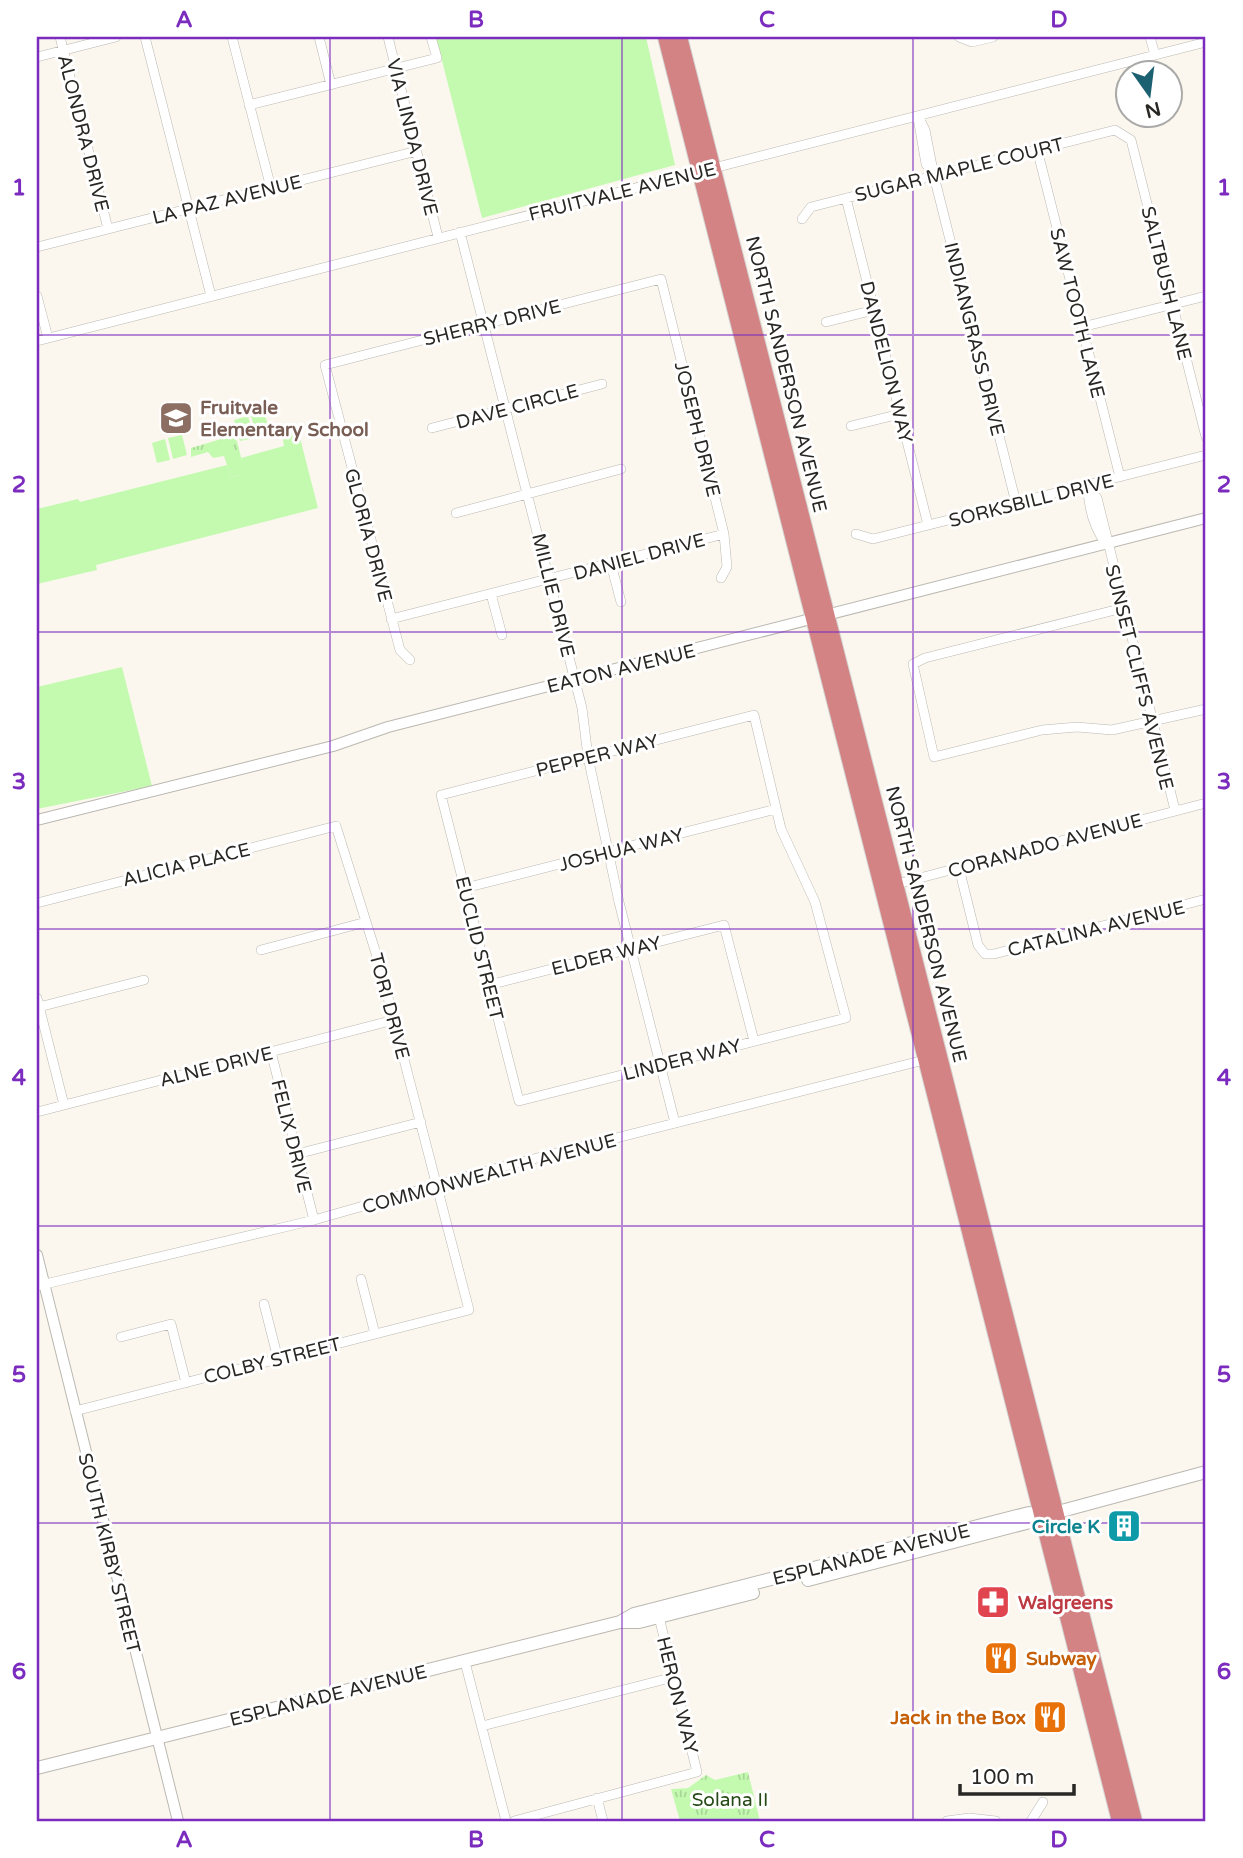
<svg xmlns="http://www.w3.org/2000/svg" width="1243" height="1858" viewBox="0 0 1243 1858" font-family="'Varela Round',sans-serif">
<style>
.grass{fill:#c4fab0}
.park{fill:url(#park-tufts)}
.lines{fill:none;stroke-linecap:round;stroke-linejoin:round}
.minor-casing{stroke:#bbb8b1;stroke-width:10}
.tertiary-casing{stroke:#bbb8b1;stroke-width:12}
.secondary-casing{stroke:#bbb8b1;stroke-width:14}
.trunk-casing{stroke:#d4d4d3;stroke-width:18}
.minor{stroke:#fff;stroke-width:9}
.tertiary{stroke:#fff;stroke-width:10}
.secondary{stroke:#fff;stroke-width:12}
.trunk{stroke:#d38384;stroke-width:16}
.grid{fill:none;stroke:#7b2cbf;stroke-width:2;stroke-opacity:0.55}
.labels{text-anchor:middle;stroke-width:6;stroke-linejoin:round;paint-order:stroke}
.street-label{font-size:19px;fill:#282724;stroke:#fff}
.education-label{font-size:19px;font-weight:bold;fill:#785e54;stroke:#fff;text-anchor:start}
.culture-label{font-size:19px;font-weight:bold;fill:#0d838f;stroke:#fff;text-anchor:end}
.health-label{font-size:19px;font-weight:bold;fill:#be3a42;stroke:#fff;text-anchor:start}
.food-label{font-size:19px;font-weight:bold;fill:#c56008;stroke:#fff;text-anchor:start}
.park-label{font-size:19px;fill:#264a16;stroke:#fff}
.neatline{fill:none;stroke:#7b2cbf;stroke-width:2.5}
.grid-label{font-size:23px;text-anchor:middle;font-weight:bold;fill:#7b2cbf}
</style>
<defs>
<pattern id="park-tufts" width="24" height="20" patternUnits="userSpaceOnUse" patternTransform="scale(1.75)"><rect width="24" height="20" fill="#c4fab0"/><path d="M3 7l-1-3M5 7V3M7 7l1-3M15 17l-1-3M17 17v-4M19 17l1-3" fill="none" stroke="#a8d697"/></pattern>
</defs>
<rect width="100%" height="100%" fill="#fbf7ef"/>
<path class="grass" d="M436,37H646L675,165L482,218Z
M264,412L270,432L257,436L251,416Z
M248,416L254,438L240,441L234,420Z
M298,430L318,508L96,565L97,570L37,584V509L78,499L80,502L227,465L231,477L244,474L241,458L284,446L282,434Z
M182,435L187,455L173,459L168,438Z
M165,439L170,460L157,463L152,443Z
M122,667L152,786L37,809V687Z"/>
<path class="park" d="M231,436L237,441L245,474L231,477L224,456L213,458L208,452L191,457V448Z
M748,1772L760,1821H680L671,1789L688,1788L706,1775L715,1780Z"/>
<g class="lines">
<g class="minor-casing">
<path id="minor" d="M60,37L108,229
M145,37L211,296
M232,37L271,188
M319,37L331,85
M388,37L438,237
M959,37L972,42L993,37
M1150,37L1155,55
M37,57L116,37
M249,105L437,58L431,37
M918,116L925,130L934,176L1016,503
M918,118L926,164L934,176
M1037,149L1120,477
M846,198L928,525
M802,219L811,207L1115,130L1131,140L1206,437
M460,232L582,708L588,757L619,902L675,1123
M37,247L417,151
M37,296L48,338
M826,322L874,310
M1082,327L1206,296
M37,341L1206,42
M851,426L900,414
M432,428L602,384
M456,513L621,469
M856,534L873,539L1206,455
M1106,544C1093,526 1088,507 1088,485L1097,498L1175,810
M611,564L621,602
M491,594L502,635
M1123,608L925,658L913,664L934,757L1042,730L1077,727L1112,730L1206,709
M391,619L724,534
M410,660L400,650L325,365L661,279L724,534L727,567L721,578
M754,715L781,829L815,902L846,1018L519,1101L441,795Z
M959,868L978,945L985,954H994L1206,899
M893,885L1206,803
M465,888L776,809
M37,903L336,826L379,963L469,1310L75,1411
M261,950L366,922
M489,985L724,925L754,1041
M37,998L64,1105
M39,1007L144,980
M271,1052L314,1220
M37,1112L394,1020
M297,1154L421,1122
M361,1279L375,1334
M37,1286L314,1220L486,1171L928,1059
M264,1304L278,1359
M121,1337L171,1324L186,1383
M465,1662L506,1821
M482,1726L674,1677
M597,1798L603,1821
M514,1821L697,1772L659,1617
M947,1821L969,1818L996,1821
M1031,1821L1043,1802"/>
</g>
<g class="tertiary-casing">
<path id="tertiary" d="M37,820L333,746L388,727L1206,518
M37,1255L178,1821"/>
</g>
<g class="secondary-casing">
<path id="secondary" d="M808,1580L1030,1522L1043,1516L1206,1472
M620,1622H639L753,1593
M37,1768L620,1622L634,1614L1029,1513L1043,1516"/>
</g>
<g class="trunk-casing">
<path id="trunk" d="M666,37L1120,1821
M679,37L1134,1821"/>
</g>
<use href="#minor" class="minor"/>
<use href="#tertiary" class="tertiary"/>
<use href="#secondary" class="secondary"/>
<use href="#trunk" class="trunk"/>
</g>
<path class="grid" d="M330,37V1821M622,37V1821M913,37V1821M37,335H1206M37,632H1206M37,929H1206M37,1226H1206M37,1523H1206"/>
<defs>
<g id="school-square" transform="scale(1.75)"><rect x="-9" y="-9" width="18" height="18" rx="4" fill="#8d6e63" stroke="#fff"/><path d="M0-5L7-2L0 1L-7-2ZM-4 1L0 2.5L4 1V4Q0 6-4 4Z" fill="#fff"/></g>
<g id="building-square" transform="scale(1.75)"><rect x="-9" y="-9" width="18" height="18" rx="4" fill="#0f9aa8" stroke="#fff"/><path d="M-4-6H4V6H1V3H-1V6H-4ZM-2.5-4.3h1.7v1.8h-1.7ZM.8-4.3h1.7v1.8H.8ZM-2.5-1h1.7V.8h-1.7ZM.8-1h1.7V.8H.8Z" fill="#fff"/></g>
<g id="pharmacy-square" transform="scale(1.75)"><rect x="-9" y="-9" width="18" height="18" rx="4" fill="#e0444e" stroke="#fff"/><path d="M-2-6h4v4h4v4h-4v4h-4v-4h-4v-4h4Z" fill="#fff"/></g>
<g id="restaurant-square" transform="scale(1.75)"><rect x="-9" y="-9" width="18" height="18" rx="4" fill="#e8710a" stroke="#fff"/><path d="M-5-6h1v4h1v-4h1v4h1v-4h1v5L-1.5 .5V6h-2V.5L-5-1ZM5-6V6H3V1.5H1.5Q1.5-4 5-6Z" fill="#fff"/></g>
</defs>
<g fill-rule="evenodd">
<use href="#school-square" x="176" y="418"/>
<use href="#building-square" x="1124" y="1526"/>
<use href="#pharmacy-square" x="993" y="1602"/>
<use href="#restaurant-square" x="1001" y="1658"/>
<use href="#restaurant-square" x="1050" y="1717"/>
</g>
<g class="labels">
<g class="street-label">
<text transform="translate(84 133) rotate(76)" y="7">ALONDRA DRIVE</text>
<text transform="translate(413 137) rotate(76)" y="7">VIA LINDA DRIVE</text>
<text transform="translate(959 169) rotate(-14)" y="7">SUGAR MAPLE COURT</text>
<text transform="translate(622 191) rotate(-14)" y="7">FRUITVALE AVENUE</text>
<text transform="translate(227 199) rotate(-14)" y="7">LA PAZ AVENUE</text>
<text transform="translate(1167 283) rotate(76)" y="7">SALTBUSH LANE</text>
<text transform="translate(1078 313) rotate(76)" y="7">SAW TOOTH LANE</text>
<text transform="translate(492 322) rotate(-14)" y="7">SHERRY DRIVE</text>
<text transform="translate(975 339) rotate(76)" y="7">INDIANGRASS DRIVE</text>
<text transform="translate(887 362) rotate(76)" y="7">DANDELION WAY</text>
<text transform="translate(787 374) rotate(76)" y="7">NORTH SANDERSON AVENUE</text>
<text transform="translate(517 406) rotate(-15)" y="7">DAVE CIRCLE</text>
<text transform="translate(698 429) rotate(76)" y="7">JOSEPH DRIVE</text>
<text transform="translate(1031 500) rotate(-14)" y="7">SORKSBILL DRIVE</text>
<text transform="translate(369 535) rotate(75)" y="7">GLORIA DRIVE</text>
<text transform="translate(639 556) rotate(-15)" y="7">DANIEL DRIVE</text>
<text transform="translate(554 595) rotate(76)" y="7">MILLIE DRIVE</text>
<text transform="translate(621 668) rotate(-14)" y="7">EATON AVENUE</text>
<text transform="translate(1140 677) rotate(76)" y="7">SUNSET CLIFFS AVENUE</text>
<text transform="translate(597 755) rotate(-14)" y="7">PEPPER WAY</text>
<text transform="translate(1045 845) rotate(-15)" y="7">CORANADO AVENUE</text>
<text transform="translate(621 849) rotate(-14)" y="7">JOSHUA WAY</text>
<text transform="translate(186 864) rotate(-14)" y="7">ALICIA PLACE</text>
<text transform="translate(927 924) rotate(76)" y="7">NORTH SANDERSON AVENUE</text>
<text transform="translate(1096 928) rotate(-14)" y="7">CATALINA AVENUE</text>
<text transform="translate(480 948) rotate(76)" y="7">EUCLID STREET</text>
<text transform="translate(606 955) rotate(-14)" y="7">ELDER WAY</text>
<text transform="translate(390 1006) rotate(75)" y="7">TORI DRIVE</text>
<text transform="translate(682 1059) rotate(-14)" y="7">LINDER WAY</text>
<text transform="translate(216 1066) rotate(-14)" y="7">ALNE DRIVE</text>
<text transform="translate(292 1136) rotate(76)" y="7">FELIX DRIVE</text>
<text transform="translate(489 1173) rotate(-15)" y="7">COMMONWEALTH AVENUE</text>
<text transform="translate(272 1360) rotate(-14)" y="7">COLBY STREET</text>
<text transform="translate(110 1553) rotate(76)" y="7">SOUTH KIRBY STREET</text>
<text transform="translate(871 1554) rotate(-14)" y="7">ESPLANADE AVENUE</text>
<text transform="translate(328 1695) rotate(-14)" y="7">ESPLANADE AVENUE</text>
<text transform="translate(678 1695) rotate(76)" y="7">HERON WAY</text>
</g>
<g class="education-label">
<text x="200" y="414">Fruitvale<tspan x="200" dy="22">Elementary School</tspan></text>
</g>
<g class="culture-label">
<text x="1100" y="1533">Circle K</text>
</g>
<g class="health-label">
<text x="1018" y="1609">Walgreens</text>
</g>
<g class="food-label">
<text x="1026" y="1665">Subway</text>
<text x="1026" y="1724" text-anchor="end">Jack in the Box</text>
</g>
<g class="park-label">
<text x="730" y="1806">Solana II</text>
</g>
</g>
<rect width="1243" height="1858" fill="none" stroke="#ffffff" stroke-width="77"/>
<g transform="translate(1149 94) rotate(166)"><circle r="33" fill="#ffffff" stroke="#a9a9a7" stroke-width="2"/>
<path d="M0-5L12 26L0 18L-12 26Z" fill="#1b6172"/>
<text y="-10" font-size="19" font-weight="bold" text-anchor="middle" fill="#282724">N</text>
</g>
<path d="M960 1784v10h114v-10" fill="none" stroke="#282724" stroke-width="3.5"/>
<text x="970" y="1784" font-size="21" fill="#282724" stroke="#ffffff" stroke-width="5" paint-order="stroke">100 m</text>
<rect x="38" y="38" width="1166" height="1782" class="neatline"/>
<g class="grid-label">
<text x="184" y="27">A</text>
<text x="476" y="27">B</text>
<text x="767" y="27">C</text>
<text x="1059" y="27">D</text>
<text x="19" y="195">1</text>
<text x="1224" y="195">1</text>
<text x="19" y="492">2</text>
<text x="1224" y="492">2</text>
<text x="19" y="789">3</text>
<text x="1224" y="789">3</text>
<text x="19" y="1085">4</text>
<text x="1224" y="1085">4</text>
<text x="19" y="1382">5</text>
<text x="1224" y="1382">5</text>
<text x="19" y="1679">6</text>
<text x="1224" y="1679">6</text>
<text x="184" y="1847">A</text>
<text x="476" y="1847">B</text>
<text x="767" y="1847">C</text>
<text x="1059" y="1847">D</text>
</g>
</svg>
